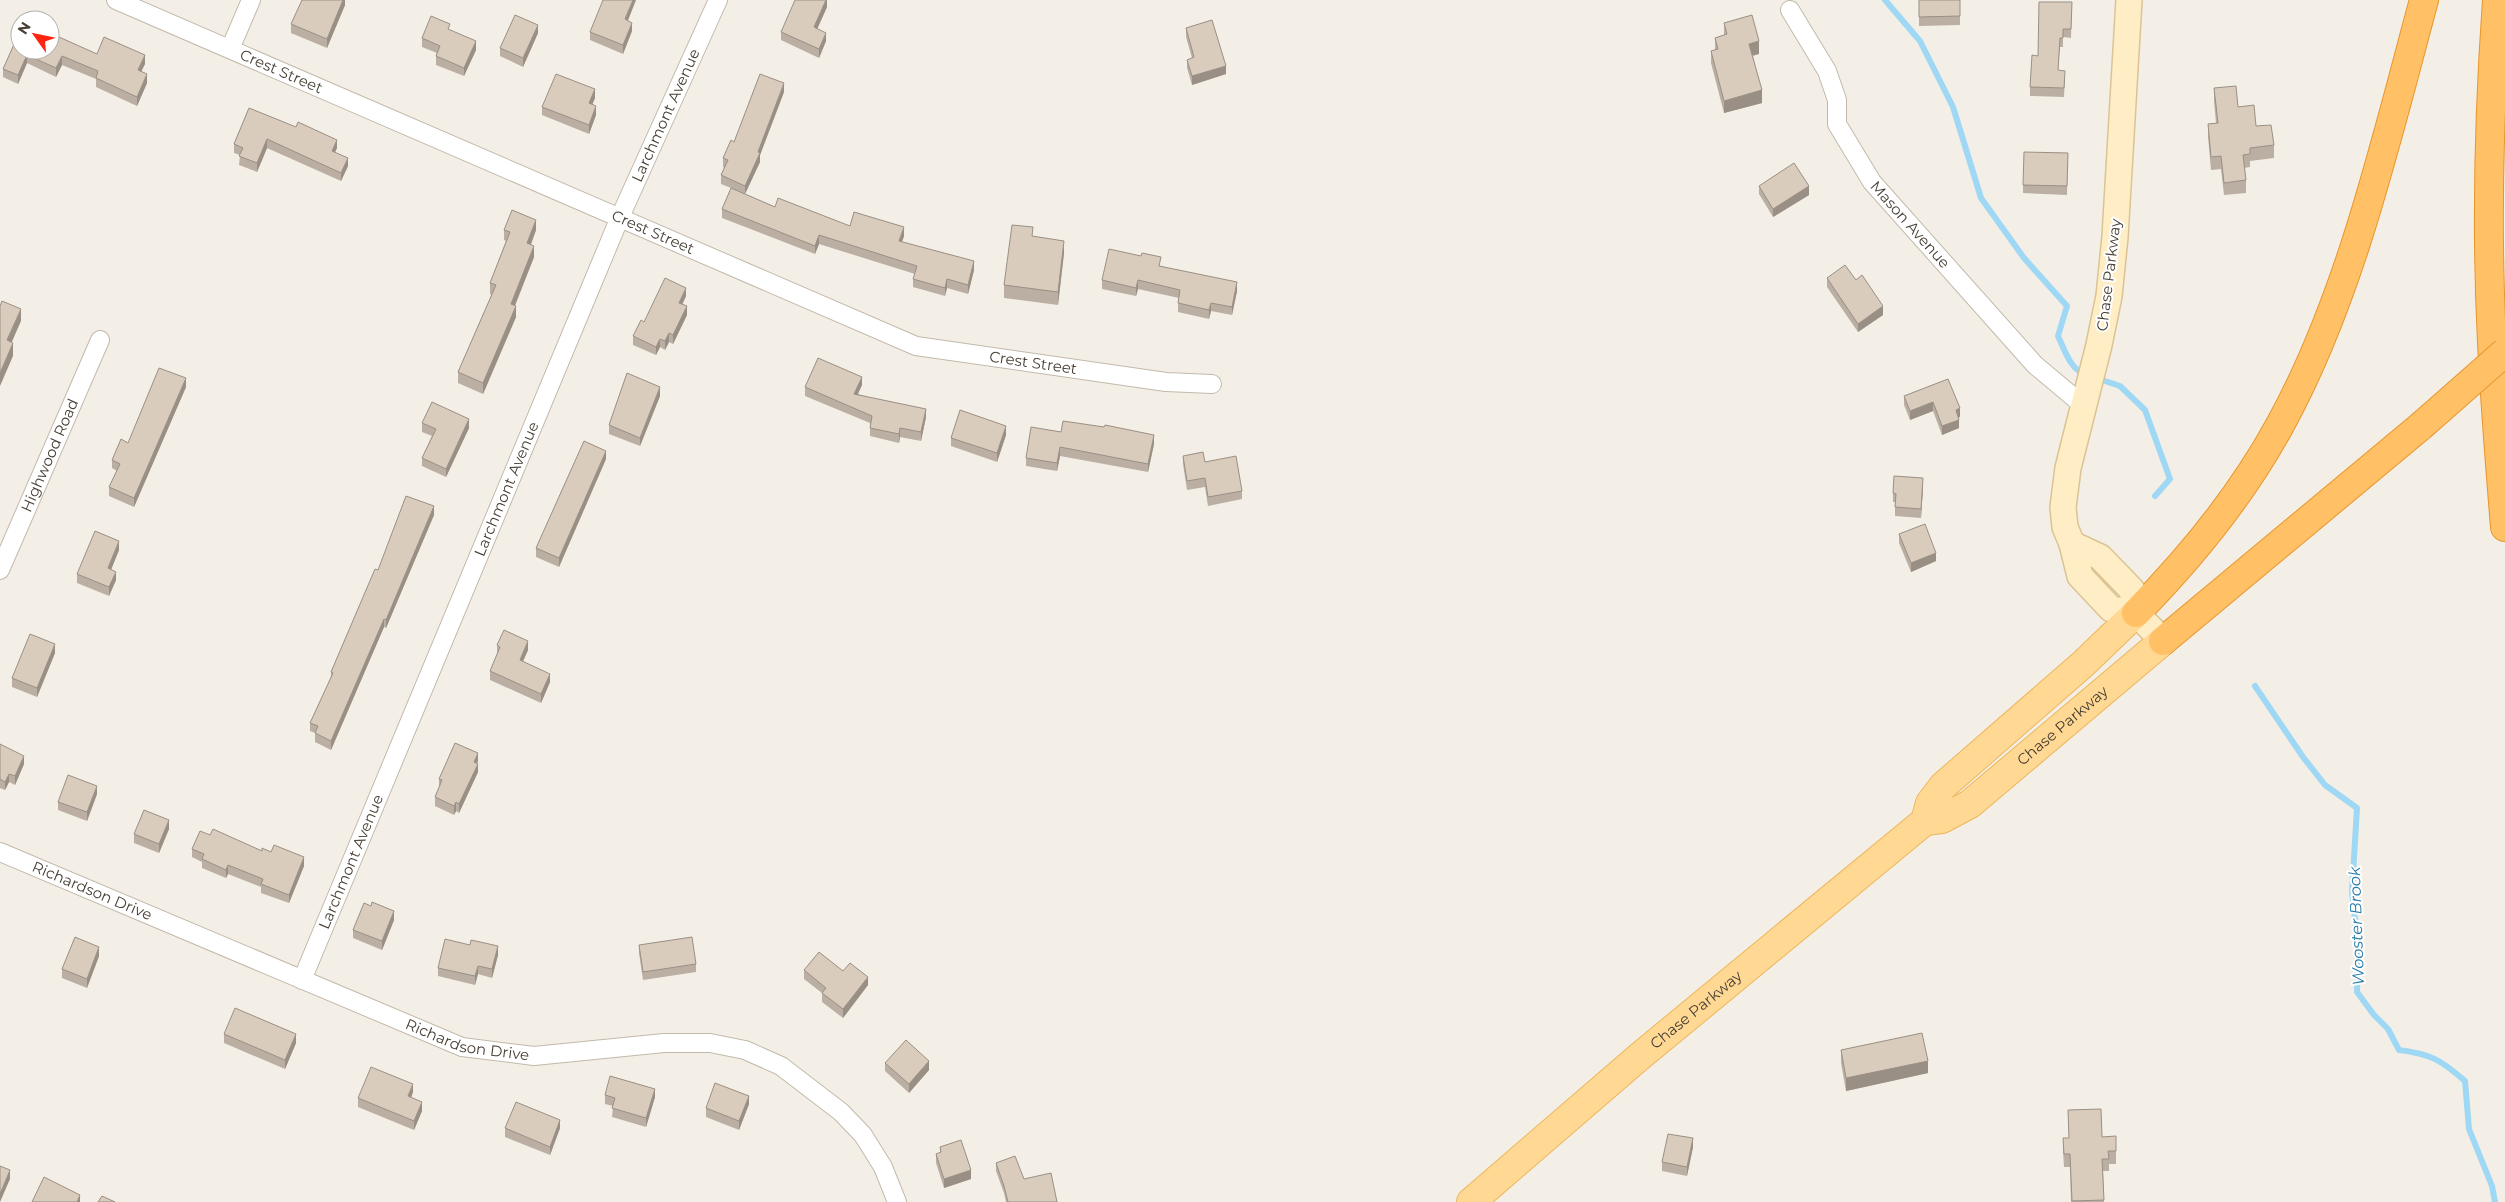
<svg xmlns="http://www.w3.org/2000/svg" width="2505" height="1202" viewBox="0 0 2505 1202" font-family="Montserrat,sans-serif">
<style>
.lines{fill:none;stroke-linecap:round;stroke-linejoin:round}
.stream{stroke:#9ed8f5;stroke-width:6}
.minor-casing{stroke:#c3b9ab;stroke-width:20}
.secondary-casing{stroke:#dbc394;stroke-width:28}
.primary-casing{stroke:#ecb65c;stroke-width:30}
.motorway-casing{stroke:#e8952c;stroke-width:30}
.minor{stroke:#fff;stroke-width:18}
.secondary{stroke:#ffedc5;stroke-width:25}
.primary{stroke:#ffd894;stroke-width:28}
.motorway{stroke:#ffc066;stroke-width:28}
.motorway-bridge-casing{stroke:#e8952c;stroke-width:30;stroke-linecap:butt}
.motorway-bridge{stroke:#ffc066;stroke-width:28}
.wall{fill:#bbafa3}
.shaded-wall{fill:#998f84}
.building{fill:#daccbd;stroke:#998f84}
.labels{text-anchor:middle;stroke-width:4;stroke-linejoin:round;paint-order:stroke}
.street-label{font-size:15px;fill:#473f35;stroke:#fff}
.water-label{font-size:16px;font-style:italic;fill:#247baa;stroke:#fff}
</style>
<rect width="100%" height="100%" fill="#f4efe6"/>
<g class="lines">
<path class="stream" d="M1885,0L1920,41L1953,107L1981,198L2024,258L2067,306L2058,336C2065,351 2070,369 2086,375
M2096,378L2120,386L2145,410L2170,479L2155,496
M2255,686L2303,757L2325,785L2357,808L2352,891L2358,948L2357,992L2374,1015L2388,1029L2399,1050C2431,1054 2441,1060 2465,1081L2469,1129L2492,1186L2495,1202"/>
<g class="minor-casing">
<g id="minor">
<path id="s1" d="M116,0L916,346L1166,382L1212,384"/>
<path id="s2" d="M1790,10L1827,71L1837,100V124L1872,182L2035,365L2084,406"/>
<path d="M230,49L251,0"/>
<path id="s3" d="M0,570L100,340"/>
<path id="s4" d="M0,852L462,1047L534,1056L664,1043H710L745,1050L781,1066L841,1112L863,1135L883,1167L897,1202"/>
<path id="s5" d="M302,980L620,217L718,0"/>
</g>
</g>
<g class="secondary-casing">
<path id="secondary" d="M2129,0L2115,237L2109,296L2099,345L2068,468L2063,507L2065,527L2072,544L2080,576L2111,609L2136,613
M2072,544L2100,557L2132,590L2136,613L2163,641"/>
</g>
<g class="primary-casing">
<g id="primary">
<path id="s6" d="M1925,821L1942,819L1970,804L2163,641"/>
<path id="s7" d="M1471,1202L1639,1057L1925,821L1930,803L1943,786L2083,664L2136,613"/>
</g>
</g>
<g class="motorway-casing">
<path id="motorway" d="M2497,0C2489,113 2486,228 2492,342C2495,404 2500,466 2505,527
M2136,613C2191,557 2242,495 2280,425C2350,298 2386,140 2424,0
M2163,641L2421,426"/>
</g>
<use href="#minor" class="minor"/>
<use href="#secondary" class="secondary"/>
<use href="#primary" class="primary"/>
<use href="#motorway" class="motorway"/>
<g class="motorway-bridge-casing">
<path id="motorway-bridge" d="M2421,426L2505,352"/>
</g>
<use href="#motorway-bridge" class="motorway-bridge"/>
</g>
<path class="wall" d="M345,0V5L327,48L291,33V24Z
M827,0V7L817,29L826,41L819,58L781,40V32Z
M1919,0H1960V25L1919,26Z
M2072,2L2071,38L2063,37V47H2060L2058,70L2065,79L2064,97L2030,96V87L2038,56Z
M628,21L632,31L623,54L590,40V32Z
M1724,23L1759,54L1753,56L1762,103L1724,113L1711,63V51L1715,50V38L1724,35Z
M1186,28L1226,74L1192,85L1187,68V60L1192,58L1186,37Z
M450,30L476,50L464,76L436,65V56L437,53L422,47V38Z
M20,31L97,54L145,64L141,71L147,83L137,106L96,87V79L62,65L56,77L27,63L18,84L3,77V69Z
M538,33L523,67L500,56V48Z
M2214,88L2238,107L2274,145V158L2250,161V167L2244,168L2246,180V193L2224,195L2221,169L2211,170L2208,137V124L2216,123L2214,101Z
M784,92L760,155V162L745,194L775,207L850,226L904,236L902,242L974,270L968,294L947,288L945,296L913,287V279L915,274L819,244L815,254L722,218V209L731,188L721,184V175L725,168L723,167V158L734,142Z
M595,98L592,105L596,115L589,134L542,115V107Z
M249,108L337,148L335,152L348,166L341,181L267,148L257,172L239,165L240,155L234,153V144Z
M2068,153L2067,195L2023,193V185Z
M1759,186L1809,195L1773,217L1759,194Z
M504,230H536L531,245L534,257L515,306L516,317L483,394L458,383V372L492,295L490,294V283L506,241L504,240Z
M1033,236L1064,253L1058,305L1004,298V285Z
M1161,266L1237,291L1232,315L1211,311L1209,319L1178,312V303L1179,298L1138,289L1136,296L1102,289V280Z
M1827,278L1856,280L1883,315L1858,332L1827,287Z
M686,296L682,304L687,315L673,344L669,342L665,350L660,347L656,355L633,345V336L644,322Z
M1948,379L1960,417H1958L1959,428L1942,435L1933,411L1910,420L1904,405V396Z
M862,385L858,394L926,417L921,441L900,437L899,443L870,436V423L805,396V387Z
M186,387L134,507L109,496V487L117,471L112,468V460Z
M660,396L640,446L609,434V425Z
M422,423L469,428L446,477L422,466V458L432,436L422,432Z
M1061,432L1154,444L1148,472L1060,456L1057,471L1026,466V458Z
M1006,435L997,462L951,446V438Z
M1183,456L1205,462L1242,491V499L1208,506L1205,487L1187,490L1183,464Z
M606,459L559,567L536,557V548Z
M1923,487L1921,518L1895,516V502H1893V493Z
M434,515L386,628L384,627L331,750L315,742V733L310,731V723L331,678V672L378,570Z
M1899,534L1936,561L1911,572L1899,543Z
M119,550L111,570L116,580L109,596L77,583V574Z
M497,645L528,650L523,661L550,682L541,703L490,680V671L497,654Z
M55,653L37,697L12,687V678Z
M0,744L24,764L15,785L9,782L5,790L0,788Z
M478,761L477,763L478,772L459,813L456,811L454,815L435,806V797L439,787V779Z
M97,794L87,821L58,810V802Z
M169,829L159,853L134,843V834Z
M210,835L262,851L304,866L289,903L261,893V887L228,874L226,878L202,868V862L192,857V849Z
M371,906L394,920L382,950L353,938V930Z
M470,945L498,955L492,978L478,974L475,985L438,976V968Z
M639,945L696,964V972L643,980L639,953Z
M99,956L87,988L62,978V969Z
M804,970L843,971L868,985L843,1018L822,1002V993L804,979Z
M224,1034L296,1043L285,1069L224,1043Z
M1841,1050L1928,1073L1846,1091L1841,1063Z
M885,1063L929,1070L909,1093L885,1071Z
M413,1092L411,1098L422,1111L414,1130L358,1107V1098Z
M605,1095L655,1097L646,1127L612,1117L613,1106L605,1104Z
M749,1104L739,1130L706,1117V1108Z
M2068,1110L2102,1137L2116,1151V1164H2109V1171H2103L2104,1202H2071L2070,1167H2064L2063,1151V1138H2069Z
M505,1128H560L550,1155L505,1137Z
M940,1147L971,1179L944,1188L936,1163V1154L940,1153Z
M1693,1147L1687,1176L1662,1171V1162Z
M996,1163L1057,1202H1006L1004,1193L996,1171Z"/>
<path class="shaded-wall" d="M343,0H345V5L327,48V39Z
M633,0H636L625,28V19Z
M826,0H827V7L814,36V27Z
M632,23V31L623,54V45Z
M538,25V33L523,67V58Z
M826,33V41L819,58V49Z
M476,41V50L464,76V68Z
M1759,41V54L1749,56V44Z
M27,55V63L18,84V75Z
M145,55V64L138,78V70Z
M62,56V65L56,77V68Z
M1226,66V74L1192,85V76Z
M147,74V83L137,106V97Z
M784,83V92L760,155V162L745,194V186Z
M595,89V98L589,112V103Z
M1762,90V103L1724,113V101Z
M596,106V115L589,134V125Z
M267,139V148L257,172V163Z
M337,140V148L332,159V151Z
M348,158V166L341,181V173Z
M1809,186V195L1773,217V209Z
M536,220V230L527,254V243Z
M904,227V236L899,250V241Z
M819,235V244L815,254V246Z
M1064,241V253L1058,305V292Z
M534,246V257L511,315V304Z
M974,261V270L968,294V285Z
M947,279V288L945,296V288Z
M1138,280V289L1136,296V288Z
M1237,282V291L1232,315V307Z
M686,288V296L679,312V303Z
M1211,303V311L1209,319V310Z
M516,306V317L483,394V383Z
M687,306V315L673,344V335Z
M1883,306V315L1858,332V324Z
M21,309V321L7,353V340Z
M669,333V342L665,350V341Z
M660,339V347L656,355V347Z
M13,343V356L0,386V373Z
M862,377V385L854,402V394Z
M186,378V387L134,507V498Z
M660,387V396L640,446V438Z
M1933,402V411L1910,420V411Z
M1960,408V417L1956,418V410Z
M926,409V417L921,441V432Z
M469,419V428L446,477V469Z
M1959,420V428L1942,435V426Z
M1006,426V435L997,462V453Z
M900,428V437L899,443V434Z
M1154,435V444L1148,472V464Z
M1060,447V456L1057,471V463Z
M606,451V459L559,567V558Z
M1923,478V487L1921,518V509Z
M434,506V515L386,628V620Z
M119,541V550L108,577V568Z
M1936,553V561L1911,572V563Z
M116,572V580L109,596V587Z
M384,619V627L331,750V741Z
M528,641V650L520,668V660Z
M55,644V653L37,697V688Z
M550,674V682L541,703V694Z
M478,753V761L474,770V762Z
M24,756V764L15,785V776Z
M478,764V772L459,813V804Z
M9,774V782L5,790V782Z
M97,786V794L87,821V812Z
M456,802V811L454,815V806Z
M169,820V829L159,853V844Z
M304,857V866L289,903V895Z
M228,865V874L226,878V870Z
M394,911V920L382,950V941Z
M498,946V955L492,978V969Z
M99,947V956L87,988V979Z
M478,966V974L475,985V976Z
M868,977V985L843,1018V1009Z
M296,1034V1043L285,1069V1060Z
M929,1061V1070L909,1093V1084Z
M1928,1061V1073L1846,1091V1078Z
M413,1084V1092L408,1105V1096Z
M655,1089V1097L646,1127V1118Z
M749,1096V1104L739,1130V1121Z
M422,1102V1111L414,1130V1121Z
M560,1120V1128L550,1155V1147Z
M1693,1138V1147L1687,1176V1167Z
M10,1170V1179L0,1202V1194Z
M971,1170V1179L944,1188V1179Z
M80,1195V1202H77Z"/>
<path class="building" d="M302,0H343L327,39L291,24Z
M603,0H633L625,19L632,23L623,45L590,32Z
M795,0H826L814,27L826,33L819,49L781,32Z
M1919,0H1960V16L1919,17Z
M2039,2H2072L2071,29H2063V38H2060L2058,70L2065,71L2064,88L2030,87L2032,55L2038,56Z
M515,15L538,25L523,58L500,48Z
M1752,15L1759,41L1749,44L1762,90L1724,101L1711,51L1718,49L1715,38L1727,34L1724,23Z
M431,16L450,24L448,29L476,41L464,68L436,56L440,46L422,38Z
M1212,20L1226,66L1192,76L1187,60L1194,57L1186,28Z
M20,31V50H50V33L97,54L104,37L145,55L138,70L147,74L137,97L96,78L98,71L62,56L56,68L27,55L18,75L3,69Z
M556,74L595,89L589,103L596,106L589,125L542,107Z
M760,74L784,83L758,152L760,153L745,186L721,175L728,160L723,158L731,140L734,142Z
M2236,86L2238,107L2254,105L2256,126L2271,125L2274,145L2250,148V154L2243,155L2246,180L2224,183L2221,156L2211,157L2208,124L2218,123L2214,88Z
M249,108L296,127L298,122L337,140L332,151L348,158L341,173L267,139L257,163L239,156L243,148L234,144Z
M2024,152L2068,153L2067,186L2023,185Z
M1794,163L1809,186L1773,209L1759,186Z
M731,188L775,207L778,198L850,226L854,212L904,227L899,241L974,261L968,285L947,279L945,288L913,279L917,266L819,235L815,246L722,209Z
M512,210L536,220L527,243L534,246L511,304L516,306L483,383L458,372L496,285L490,283L510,232L504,230Z
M1012,225L1033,227L1032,236L1064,241L1058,292L1004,285Z
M1109,249L1141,256L1142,253L1161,257L1159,266L1237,282L1232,307L1211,303L1209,310L1178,303L1180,290L1138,280L1136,288L1102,280Z
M1845,265L1856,280L1862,275L1883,306L1858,324L1827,278Z
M665,278L686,288L679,303L687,306L673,335L669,333L665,341L660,339L656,347L633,336L641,320L644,322Z
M2,301L21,309L7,340L13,343L0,373V306Z
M818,358L862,377L854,394L926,409L921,432L900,428L899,434L870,428L872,416L805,387Z
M159,368L186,378L134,498L109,487L120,464L112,460L121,439L128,443Z
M627,373L660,387L640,438L609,425Z
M1948,379L1960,408L1956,410L1959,420L1942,426L1933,402L1910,411L1904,396Z
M432,402L469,419L446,469L422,458L436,429L422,423Z
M960,410L1006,426L997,453L951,438Z
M1063,421L1104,427L1105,425L1154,435L1148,464L1060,447L1057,463L1026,458L1031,427L1061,432Z
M584,441L606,451L559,558L536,548Z
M1203,452L1205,462L1236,456L1242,491L1208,497L1205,478L1187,481L1183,456Z
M1894,476L1923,478L1921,509L1895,507L1896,494L1893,493Z
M406,496L434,506L386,620L384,619L331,741L315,733L318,726L310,723L333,673L331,672L375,569L378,570Z
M1925,524L1936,553L1911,563L1899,534Z
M95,531L119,541L108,568L116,572L109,587L77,574Z
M504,630L528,641L520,660L550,674L541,694L490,671L500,647L497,645Z
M30,634L55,644L37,688L12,678Z
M455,743L478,753L474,762L478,764L459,804L456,802L454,806L435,797L442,780L439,779Z
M0,744L24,756L15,776L9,774L5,782L0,779Z
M68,775L97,786L87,812L58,802Z
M144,810L169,820L159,844L134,834Z
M213,829L262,851V848L271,852L274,845L304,857L289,895L261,884L263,879L228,865L226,870L202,859L204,854L192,849L200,831L210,835Z
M372,902L394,911L382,941L353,930L364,903L371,906Z
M75,937L99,947L87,979L62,969Z
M692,937L696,964L643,972L639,945Z
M445,939L470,945L471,940L498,946L492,969L478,966L475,976L438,968Z
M819,952L843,971L850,963L868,977L843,1009L822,993L826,988L804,970Z
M235,1008L296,1034L285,1060L224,1034Z
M1922,1033L1928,1061L1846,1078L1841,1050Z
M906,1040L929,1061L909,1084L885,1063Z
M371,1067L413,1084L408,1096L422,1102L414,1121L358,1098Z
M610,1076L655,1089L646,1118L612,1108L615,1098L605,1095Z
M715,1083L749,1096L739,1121L706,1108Z
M516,1102L560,1120L550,1147L505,1128Z
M2101,1109L2102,1137L2116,1136V1151H2108L2109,1159H2102L2104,1200L2072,1201L2070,1154H2064L2063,1138H2069L2068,1110Z
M1668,1134L1693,1138L1687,1167L1662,1162Z
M961,1140L971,1170L944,1179L936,1154L941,1152L940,1147Z
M1015,1156L1024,1179L1051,1173L1057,1202H1008L1004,1186L996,1163Z
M0,1166L10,1170L0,1194Z
M44,1177L80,1195L77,1202H32Z
M102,1196L115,1202H98Z"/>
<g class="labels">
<g class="street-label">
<text dy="5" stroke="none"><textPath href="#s1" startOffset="180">Crest Street</textPath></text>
<text dy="5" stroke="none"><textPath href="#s5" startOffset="938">Larchmont Avenue</textPath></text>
<text dy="5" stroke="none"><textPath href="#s2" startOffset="251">Mason Avenue</textPath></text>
<text dy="5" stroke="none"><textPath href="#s1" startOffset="585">Crest Street</textPath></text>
<text transform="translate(2109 275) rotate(-83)" y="5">Chase Parkway</text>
<text dy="5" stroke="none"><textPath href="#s1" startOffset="990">Crest Street</textPath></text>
<text dy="5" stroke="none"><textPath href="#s3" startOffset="125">Highwood Road</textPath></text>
<text dy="5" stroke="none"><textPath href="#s5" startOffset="532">Larchmont Avenue</textPath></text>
<text dy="5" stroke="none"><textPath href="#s6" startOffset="170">Chase Parkway</textPath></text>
<text dy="5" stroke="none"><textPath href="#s5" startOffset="128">Larchmont Avenue</textPath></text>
<text dy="5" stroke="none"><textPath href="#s4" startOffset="100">Richardson Drive</textPath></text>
<text dy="5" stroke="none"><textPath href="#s7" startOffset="296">Chase Parkway</textPath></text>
<text dy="5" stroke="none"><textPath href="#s4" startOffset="505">Richardson Drive</textPath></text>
</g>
<g class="water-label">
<text transform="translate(2356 926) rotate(-92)" y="6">Wooster Brook</text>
</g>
</g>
<g transform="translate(35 35) rotate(303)"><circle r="24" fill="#ffffff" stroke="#b5b2ae"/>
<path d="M0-4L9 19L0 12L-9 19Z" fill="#ff2412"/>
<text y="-8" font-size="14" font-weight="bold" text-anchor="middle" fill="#473f35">N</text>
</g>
</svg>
